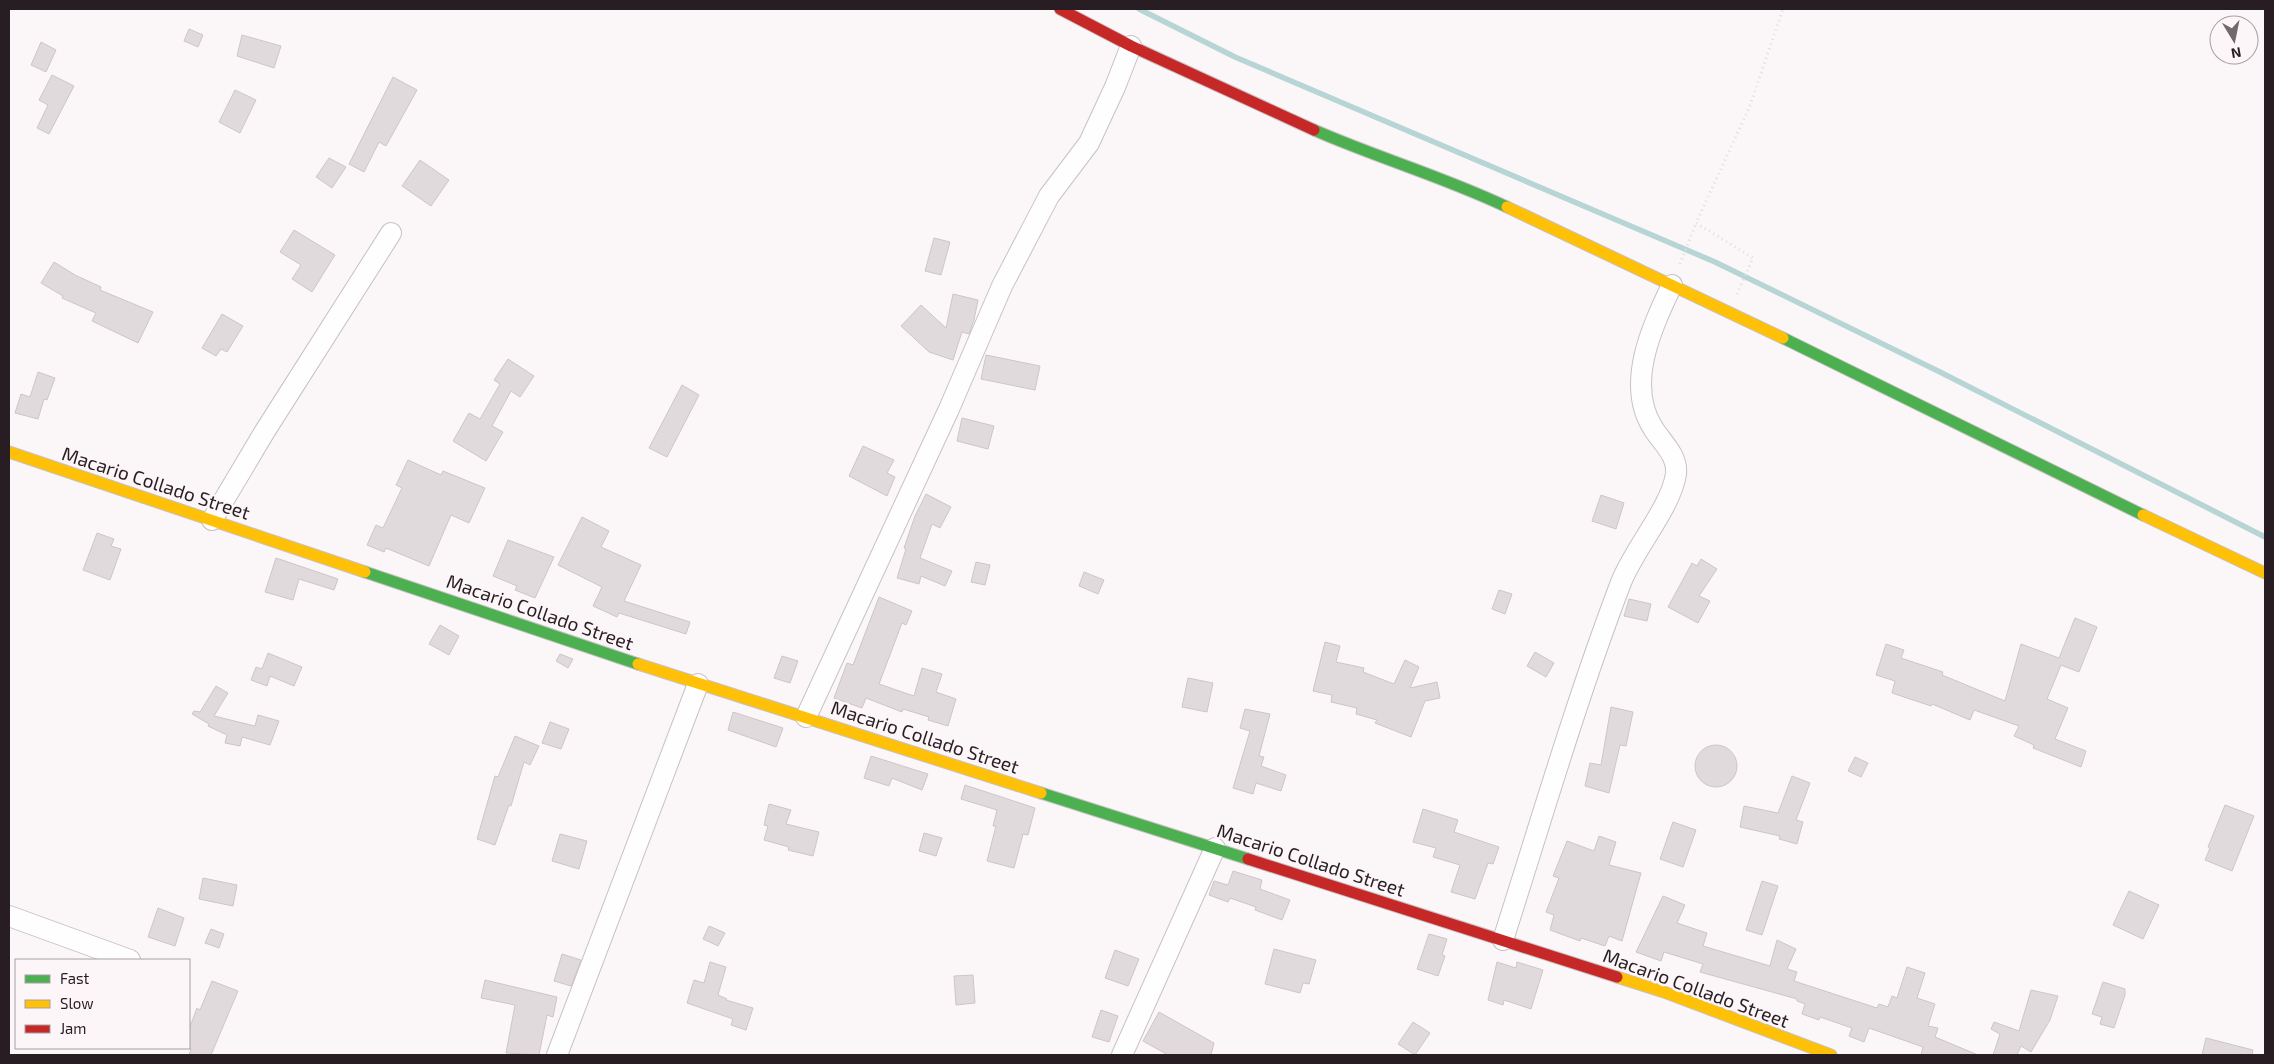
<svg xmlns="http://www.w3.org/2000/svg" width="2274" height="1064" viewBox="0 0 2274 1064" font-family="'Exo 2',sans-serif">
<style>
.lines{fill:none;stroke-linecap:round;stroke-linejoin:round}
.stream{stroke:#b7d5d4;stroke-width:5.5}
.building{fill:#e1dadd;stroke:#cdc6c9}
.street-casing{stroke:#c8c1c4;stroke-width:22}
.fast-casing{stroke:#c8c1c4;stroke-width:13}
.slow-casing{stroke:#c8c1c4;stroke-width:13}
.jam-casing{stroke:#c8c1c4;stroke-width:13}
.path{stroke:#dfddde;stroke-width:3;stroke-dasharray:1 4;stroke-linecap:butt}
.street{stroke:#fefefe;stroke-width:20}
.fast{stroke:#4caf50;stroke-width:11}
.slow{stroke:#ffc107;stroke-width:11}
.jam{stroke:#c62828;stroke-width:11}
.labels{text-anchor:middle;stroke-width:5;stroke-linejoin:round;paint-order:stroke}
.street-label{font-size:19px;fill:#271d22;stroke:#fcf6f8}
</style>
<rect width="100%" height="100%" fill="#fbf7f9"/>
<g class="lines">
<path class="stream" d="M1139,9L1235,57L1715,262L1940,372L2265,537"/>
</g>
<path class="building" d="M189,29L203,35L198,47L184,41Z
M242,35L281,46L274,68L237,56Z
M41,42L56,50L46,72L31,65Z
M52,75L74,86L49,134L37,128L48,105L39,100Z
M393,77L417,90L386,146L379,142L364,172L349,164Z
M235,90L256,100L240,133L219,122Z
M329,158L346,167L332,188L316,177Z
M420,160L449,180L431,206L402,186Z
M294,230L335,255L312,292L292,279L301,265L280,252Z
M934,238L950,242L941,275L925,271Z
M54,262L75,275L101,287L100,290L153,312L138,343L92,321L96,313L62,298L63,296L41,283Z
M953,294L978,300L974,320L969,334L962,332L953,360L929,352L901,326L921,305L946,328Z
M222,314L243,326L227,352L221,349L216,356L202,348Z
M986,355L1040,366L1035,390L981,379Z
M508,359L534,376L520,397L511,391L492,426L503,432L486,461L453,441L469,413L480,419L500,384L494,380Z
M38,372L55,378L47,400L44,399L38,419L15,413L21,394L30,397Z
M682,385L699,395L667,457L649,448Z
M962,418L994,426L988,449L957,441Z
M863,446L894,460L887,473L895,477L887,496L849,476Z
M408,460L441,475L443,471L485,488L469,523L451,515L429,566L386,548L384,552L367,545L376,525L383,528L402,488L396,485Z
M926,494L951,507L940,528L932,524L920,558L952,571L945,586L921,576L919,584L897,578L906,549L904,548L915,516Z
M1601,495L1624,503L1616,529L1592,521Z
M582,517L609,531L601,547L641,565L624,601L690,622L686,634L619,613L617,617L593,606L602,587L558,565Z
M97,533L114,539L111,546L121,549L110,580L83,570Z
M508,540L554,557L535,598L515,590L517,586L493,576Z
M276,558L338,579L334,590L299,579L293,600L265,592Z
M1701,559L1717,569L1699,596L1710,601L1698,623L1668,607L1692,563L1697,566Z
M976,562L990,565L985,585L971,582Z
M1084,572L1104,580L1098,594L1079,586Z
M1499,590L1512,594L1505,614L1492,609Z
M879,597L912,611L906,625L902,623L879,684L914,696L922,668L942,674L936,692L956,699L948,726L928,720L929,717L903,709L902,712L866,698L862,708L834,698L847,663L853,665Z
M1629,599L1651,604L1647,621L1624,616Z
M2075,618L2097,627L2079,672L2061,665L2047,699L2068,708L2055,739L2086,751L2081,767L2033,748L2034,745L2014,736L2019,726L1974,710L1970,720L1932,704L1931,706L1892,693L1895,681L1876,675L1886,644L1904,650L1901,658L1943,672L1942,675L2005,701L2021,644L2059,658Z
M440,625L459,636L449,655L429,644Z
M1325,642L1340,646L1336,662L1364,668L1363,672L1394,684L1405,660L1419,667L1410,688L1437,682L1440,698L1425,701L1411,737L1375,723L1377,720L1356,714L1357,708L1331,702L1332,695L1313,691Z
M1535,652L1554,663L1546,677L1527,666Z
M268,653L302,667L294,686L270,676L267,686L251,680L256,667L262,669Z
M560,654L573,659L568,668L556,661Z
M782,656L798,661L790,683L774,678Z
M1188,678L1213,683L1207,712L1182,707Z
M216,686L228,693L214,716L255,726L258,715L279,721L270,745L242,737L240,746L225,743L227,735L208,726L209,724L192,714L194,711L200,712Z
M1611,707L1633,712L1626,746L1620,745L1609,793L1585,786L1590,763L1601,765Z
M1245,709L1270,714L1259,756L1264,757L1261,766L1286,775L1281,791L1256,783L1253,794L1233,788L1250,731L1240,728Z
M733,712L783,728L776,747L728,730Z
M550,722L569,729L561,749L542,743Z
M515,736L539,746L530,765L524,762L511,806L509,805L495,845L477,839L495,776L498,777Z
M1695 766a21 21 0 1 1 42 0a21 21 0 1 1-42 0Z
M871,756L928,774L922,790L892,778L889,786L864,778Z
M1855,757L1868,763L1861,777L1848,771Z
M1792,776L1810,783L1796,820L1803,822L1797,844L1779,839L1780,836L1740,827L1744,806L1778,813Z
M965,785L1035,808L1028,835L1023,834L1014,868L987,861L996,826H993L997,810L961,799Z
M769,804L791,810L786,824L819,832L813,856L788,850L789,847L764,840L768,826L764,825Z
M2225,805L2254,816L2232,871L2205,860L2210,848L2208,847Z
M1423,809L1458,820L1454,832L1499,847L1493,864L1488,863L1475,899L1451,892L1460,865L1433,857L1436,848L1413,842Z
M1673,822L1696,830L1683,867L1660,859Z
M924,833L942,838L936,856L919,851Z
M560,834L587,841L579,869L552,861Z
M1599,836L1616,842L1609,865L1641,873L1622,941L1609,936L1605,946L1581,938L1580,941L1550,930L1554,915L1546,912L1559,878L1553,876L1567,841L1594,851Z
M1233,871L1262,880L1260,889L1290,900L1282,920L1255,910L1256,907L1230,898L1228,902L1209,895L1214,881L1228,885Z
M203,878L237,885L233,906L199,899Z
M1762,881L1778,886L1762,935L1746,930Z
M2129,891L2159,905L2143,939L2113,925Z
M1663,896L1685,905L1677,923L1707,933L1703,946L1770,966L1777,940L1796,949L1787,969L1797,972L1794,981L1877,1008L1879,1004L1888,1007L1892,996L1897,998L1907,967L1925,973L1917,998L1935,1004L1928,1026L1938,1028L1935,1037L1978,1055H1921L1923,1047L1869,1028L1864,1042L1849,1036L1852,1028L1820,1017L1819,1020L1802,1014L1805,1004L1797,1001V999L1700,972L1703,964L1664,952L1661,961L1636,952Z
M158,908L184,918L175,946L148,937Z
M709,926L725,933L718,946L703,939Z
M211,929L224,934L219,948L205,943Z
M1429,934L1447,939L1442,955L1445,956L1438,976L1417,969Z
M1274,949L1316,960L1309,984L1303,983L1300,993L1265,984Z
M1115,950L1139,959L1128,986L1105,978Z
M562,954L581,960L571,986L554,981Z
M710,962L726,967L718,995L727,999L726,1000L753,1008L746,1030L731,1025L733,1019L687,1003L694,980L704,983Z
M1497,962L1516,968L1517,962L1543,970L1531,1009L1504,1000L1503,1005L1488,1000Z
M973,975L975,1003L956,1005L954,976Z
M485,980L557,997L553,1017L547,1015L539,1055L506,1053L515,1005L481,998Z
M212,981L238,991L211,1055H189L191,1049L189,1048V1029L197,1008L200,1010Z
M2103,982L2125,989V995L2114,1028L2100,1024L2102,1017L2092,1014Z
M2031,990L2058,996L2050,1020L2031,1052L2021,1046L2017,1055H1993L2000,1034L1991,1029L1994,1022L2019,1031Z
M1101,1010L1118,1016L1109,1042L1092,1037Z
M1159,1012L1214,1043L1211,1055H1168L1143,1041Z
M1413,1022L1430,1033L1415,1055L1398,1044Z
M2206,1038L2253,1050L2252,1055H2202Z"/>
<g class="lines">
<g class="street-casing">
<path id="street" d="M212,520L265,431L391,233
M806,717L949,409L1002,286L1049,196L1089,143L1115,87L1131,46
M9,916L130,960
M1503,940C1541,821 1576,701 1620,585C1632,551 1671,508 1676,474C1678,455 1662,443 1653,428C1625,384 1652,327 1672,285
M557,1055L698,684
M1122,1055L1215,848"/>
</g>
<g class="fast-casing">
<path id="fast" d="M1314,130C1378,158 1444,177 1507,207
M1783,338L2143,515
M365,572L638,664
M1041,793L1248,859"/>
</g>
<g class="slow-casing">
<path id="slow" d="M1507,207L1783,338
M9,452L365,572
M2143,515L2265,573
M638,664L1041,793
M1617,977L1664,992L1831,1055"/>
</g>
<g class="jam-casing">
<path id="jam" d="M1060,9L1131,46L1314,130
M1248,859L1617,977"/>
</g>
<path class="path" d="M1680,264L1696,223
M1737,294L1753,258L1696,223L1749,108L1783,9"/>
<use href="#street" class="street"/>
<use href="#fast" class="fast"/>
<use href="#slow" class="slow"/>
<use href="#jam" class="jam"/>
</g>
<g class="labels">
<g class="street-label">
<text transform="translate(156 483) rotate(18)" y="7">Macario Collado Street</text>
<text transform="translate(540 612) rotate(19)" y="7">Macario Collado Street</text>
<text transform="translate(925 737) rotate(18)" y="7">Macario Collado Street</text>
<text transform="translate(1311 860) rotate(18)" y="7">Macario Collado Street</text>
<text transform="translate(1696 988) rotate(20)" y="7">Macario Collado Street</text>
</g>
</g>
<rect width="2274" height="1064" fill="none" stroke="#271d22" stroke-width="20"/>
<rect x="15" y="959" width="175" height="90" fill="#fcf6f8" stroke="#a79fa2"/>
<rect x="25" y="975" width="25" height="8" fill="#4caf50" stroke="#a79fa2"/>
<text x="60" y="984" font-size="15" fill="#271d22">Fast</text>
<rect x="25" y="1000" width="25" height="8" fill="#ffc107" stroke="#a79fa2"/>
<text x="60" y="1009" font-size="15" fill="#271d22">Slow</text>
<rect x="25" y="1025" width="25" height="8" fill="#c62828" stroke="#a79fa2"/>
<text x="60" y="1034" font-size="15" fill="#271d22">Jam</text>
<g transform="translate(2234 40) rotate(170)"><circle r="24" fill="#fcf6f8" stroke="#a79fa2"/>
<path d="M0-4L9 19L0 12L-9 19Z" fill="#71696d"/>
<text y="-8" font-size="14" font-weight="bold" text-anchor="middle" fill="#271d22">N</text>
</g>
</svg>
